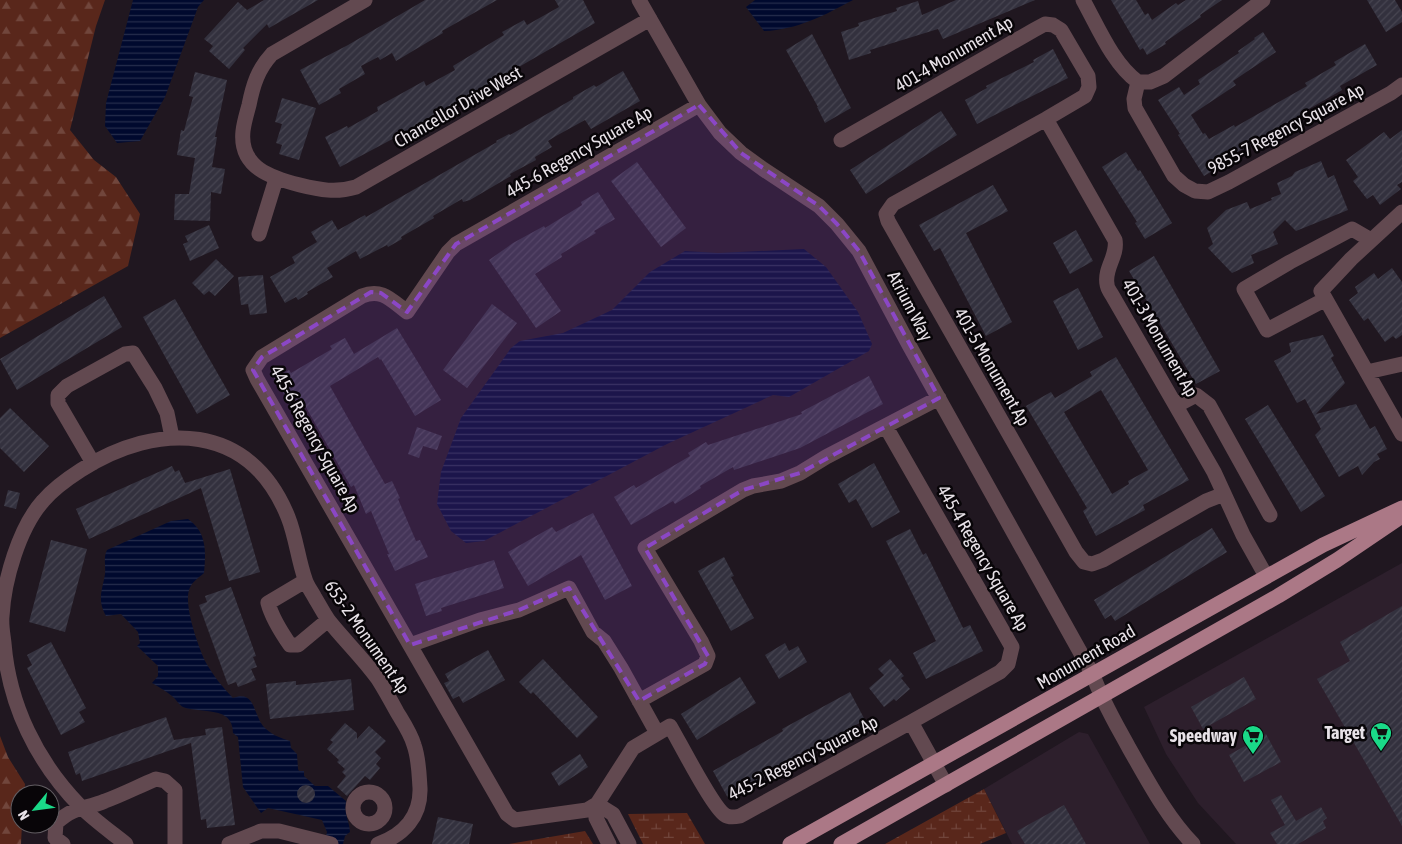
<svg xmlns="http://www.w3.org/2000/svg" width="1402" height="844" viewBox="0 0 1402 844" font-family="'Asap Condensed',sans-serif">
<style>
.built{fill:#2d1f2c}
.forest{fill:url(#forest-firs)}
.wetland{fill:url(#wetland-marsh)}
.water{fill:url(#water-rules)}
.building{fill:url(#building-hatch);fill-rule:evenodd}
.lines{fill:none;stroke-linecap:round;stroke-linejoin:round}
.minor{stroke:#624950;stroke-width:15}
.major{stroke:#ab7886;stroke-width:15}
.marked{fill:#8b47c5;fill-opacity:0.2;stroke:#8b47c5;stroke-width:4;stroke-dasharray:10 6;stroke-linejoin:round}
.labels{text-anchor:middle;stroke-width:5;stroke-linejoin:round;paint-order:stroke}
.street-label{font-size:18px;fill:#e8e2e8;stroke:#080508}
.poi-label{font-size:18px;font-weight:bold;fill:#e8e2e8;stroke:#080508;text-anchor:end}
</style>
<defs>
<pattern id="forest-firs" width="22" height="20" patternUnits="userSpaceOnUse" patternTransform="scale(1.25)"><rect width="22" height="20" fill="#59271b"/><path d="M5 1l3.5 6h-7zM16 11l3.5 6h-7z" fill="#71463c"/></pattern>
<pattern id="wetland-marsh" width="20" height="14" patternUnits="userSpaceOnUse" patternTransform="scale(1.25)"><rect width="20" height="14" fill="#59271b"/><path d="M1 5h8M5 5V1M11 12h8M15 12V8" fill="none" stroke="#71463c"/></pattern>
<pattern id="water-rules" width="6" height="5" patternUnits="userSpaceOnUse" patternTransform="scale(1.25)"><rect width="6" height="5" fill="#00092e"/><path d="M0 2.5h6" fill="none" stroke="#252d4c"/></pattern>
<pattern id="building-hatch" width="6" height="6" patternUnits="userSpaceOnUse" patternTransform="scale(1.25)"><rect width="6" height="6" fill="#33313e"/><path d="M-1 1l2-2M0 6l6-6M5 7l2-2" fill="none" stroke="#474551"/></pattern>
</defs>
<rect width="100%" height="100%" fill="#201720"/>
<path class="built" d="M1402,563V844H1236L1198,803L1166,754L1144,707Z
M1079,732L1088,734L1150,844H1012L984,789Z"/>
<path class="forest" d="M0,0H105L96,26L70,130L94,160L116,177L140,214L128,266L0,338Z
M0,736L8,757L25,784L24,794H20V824H22L21,844H0Z"/>
<path class="wetland" d="M984,789L1006,833L980,844H885Z
M687,813L705,844H643L628,814Z
M585,831L593,844H509Z"/>
<path class="water" d="M133,0H204L198,7L165,97L140,141L117,143L105,126L106,103Z
M755,0H853C825,15 797,30 764,31L746,7Z
M804,249L826,267L858,312L872,344L869,351L789,397L773,395L667,444L484,541L466,543L451,531L437,504L441,472L461,418L511,348L520,341L563,333L612,310L650,272L685,251L718,253Z
M188,519C207,532 206,552 204,573C198,578 191,583 189,590C184,607 198,645 205,661C212,674 223,688 233,698C255,690 253,713 263,726C270,734 280,738 290,741L291,748L297,754L298,769L299,771H304V776L315,786H328L346,801C344,816 349,819 350,832L345,836L343,844H324L327,832L322,820L268,808L261,813L243,787L238,737L233,733C233,705 201,714 183,707C179,705 176,699 172,696C166,691 159,687 152,683L158,676V666L137,646L140,643L138,632L121,614L106,616C97,599 102,592 105,574C106,566 103,558 107,550L171,521Z"/>
<path class="building" d="M264,0H318L269,28L267,24L243,48L245,50L229,69L209,51L213,46L204,39L238,2L247,10Z
M425,0H497L442,31L443,33L396,61L392,53L380,60L378,57L361,66L365,74L339,89L341,93L319,105L300,70L348,45Z
M555,0H583L595,23L415,127L340,167L325,137L347,126L348,128L378,111L377,107L424,81L426,86L455,70L453,66L504,35L502,32L524,20L527,25L559,7Z
M956,0H1035L943,39L938,29L870,50L871,53L849,60L841,32L859,26L858,23L897,11L896,8L918,1L922,15Z
M1111,0H1136L1145,15L1148,13L1152,20L1176,3L1178,5L1186,0H1222L1200,15L1201,17L1165,42L1166,44L1147,55L1143,48L1140,50Z
M1367,0H1395L1402,12V22L1386,32Z
M1263,32L1276,52L1233,81L1236,85L1191,115L1203,134L1205,133L1209,139L1234,125L1235,127L1307,86L1305,83L1336,65L1334,62L1365,44L1377,65L1340,86L1342,90L1307,110L1308,111L1258,141L1222,160L1224,164L1204,176L1178,135L1180,134L1158,100L1179,87L1184,95L1200,84L1198,80L1239,53L1238,51L1255,39L1254,38Z
M812,34L851,108L825,123L817,107H818L786,50Z
M1053,49L1068,78L977,124L965,100L987,88L986,86L1034,62L1033,60Z
M623,71L640,101L591,129L585,120L556,136L548,141L552,147L535,157L536,160L510,174L511,176L470,200L463,202L462,199L433,216L434,218L401,237L402,239L388,247L387,245L360,259L356,251L327,268L333,277L307,292L308,294L298,300L296,297L285,303L270,277L295,263L292,257L317,242L311,232L332,220L338,230L365,215L366,217L497,142L496,141L509,134L510,135L573,99V97L594,85L596,87Z
M195,72L227,80L215,137H217L212,167L225,169L221,194L211,192L210,221L174,220L175,194H189L195,158L177,155L181,130L184,131L193,97L189,96Z
M282,98L316,108L299,160L279,154L282,145L276,143L282,124L275,122Z
M941,111L957,135L866,194L850,170Z
M1402,130V182L1397,185L1401,189L1380,205L1373,195L1367,199L1353,181L1358,177L1346,160L1384,132L1390,139Z
M1126,152L1138,171L1140,170L1172,223L1145,239L1135,223L1137,222L1102,167Z
M1321,161L1328,178L1334,175L1348,210L1296,231L1285,220L1273,232L1278,244L1251,255L1254,263L1232,273L1208,248L1213,244L1207,228L1226,210L1247,202L1250,209L1272,200L1271,198L1281,194L1277,183L1292,176L1295,172Z
M637,162L686,228L661,247L611,181Z
M993,185L1008,211L966,233L1012,322L986,336L940,248L934,251L919,225Z
M598,192L615,219L594,231L596,233L561,254L562,257L535,274L561,311L536,328L489,260L513,243L544,226L545,228L582,205L581,202Z
M209,225L219,248L190,261L183,244L188,242L185,236Z
M1076,230L1093,261L1070,274L1053,243Z
M1154,256L1220,371L1196,384L1129,271Z
M216,259L234,276L215,296L209,291L204,295L192,283Z
M1392,268L1402,282V335L1396,339L1393,336L1385,342L1368,318L1364,321L1349,300L1358,293L1355,287L1374,273L1378,279Z
M263,275L267,313L250,315L248,304L241,305L238,277Z
M1078,288L1103,337L1078,350L1053,301Z
M104,296L122,327L17,390L0,359Z
M175,299L230,395L197,414L143,317Z
M492,304L517,323L467,388L443,370Z
M397,328L441,400L415,416L381,359L380,360L378,357L330,386L385,484L392,481L400,498L398,499L416,541L420,540L428,557L395,571L387,554H389L371,511L366,514L354,485L351,487L303,402L292,408L274,378L289,370L291,373L332,349L330,346L345,338L354,354Z
M1323,335L1334,356L1331,358L1345,383L1316,414L1356,404L1370,429L1375,426L1387,449L1377,454L1380,459L1374,462L1362,475L1358,466L1339,477L1315,435L1321,429L1305,399L1297,403L1274,361L1291,352L1289,343Z
M1116,357L1189,480L1143,505L1145,510L1096,536L1083,511L1087,508L1026,406L1051,392L1055,398L1092,376L1090,372ZM1101,390L1148,470L1128,481L1129,484L1112,494L1064,412Z
M869,376L883,404L800,448L734,470L733,467L700,486L701,488L675,504L673,501L631,525L614,497L634,485L636,488L690,456L688,453L706,442L708,445L802,414L801,412Z
M1268,405L1325,496L1301,512L1245,419Z
M10,408L49,446L24,472L0,448V418Z
M417,427L442,436L437,450L423,446L419,458L408,454Z
M874,463L900,512L872,528L856,499L849,503L838,484Z
M172,466L175,472L179,470L185,483L230,469L260,572L229,581L201,488L89,539L76,509Z
M8,490L20,493L16,509L4,506Z
M593,513L632,586L605,600L581,555L528,586L508,552L552,527L556,532Z
M1212,528L1227,552L1115,621L1111,615L1105,619L1094,600Z
M910,529L923,555L926,553L963,628L970,625L983,651L926,679L913,653L936,641L886,541Z
M51,540L87,549L65,632L29,622Z
M724,557L734,576L731,577L754,618L731,631L698,571Z
M494,560L504,588L441,608L442,611L426,616L415,584Z
M231,587L256,656L253,657L257,667L251,669L256,680L238,687L236,682L228,685L199,605L207,602L205,596Z
M1402,606V826L1317,679L1350,661L1340,642Z
M51,642L86,708L79,712L85,722L61,735L27,668L32,665L27,655Z
M785,643L789,651L798,646L807,662L779,679L765,655Z
M488,650L505,680L463,703L459,696L453,699L444,683L449,681L445,674Z
M543,659L598,717L577,738L533,692L531,694L519,682Z
M890,659L904,676L901,678L910,689L896,701L894,699L884,707L869,688L884,675L878,669Z
M740,677L756,703L697,740L681,714Z
M1244,677L1256,699L1203,729L1191,707Z
M351,679L354,710L270,719L266,684L296,681V685Z
M850,692L865,720L783,764L784,767L728,798L713,771L783,731L782,729Z
M166,717L174,740L206,735L205,729L222,727L235,825L207,828L206,819L201,820L191,743L82,781L80,773L76,775L68,752Z
M345,723L357,733V739L369,726L386,741L375,752L381,758L376,764L380,768L370,780L365,776L347,796L337,787L346,776L342,772L345,769L337,762L339,760L327,749L333,742L330,740Z
M1266,734L1281,762L1244,782L1229,755Z
M580,754L588,767L559,786L551,773Z
M297 794a9 9 0 1 1 18 0a9 9 0 1 1-18 0Z
M1281,795L1296,821L1321,807L1327,818L1323,821L1326,828L1298,844H1277L1270,833L1285,825L1271,800Z
M1064,805L1086,844H1025L1017,831Z
M438,817L473,824L469,844H432Z"/>
<g class="lines">
<path class="minor" d="M365,0L272,54C258,69 253,85 249,105C247,113 244,122 243,131C239,168 272,178 300,185C320,190 336,193 356,187L650,19
M639,0L699,105L720,133L741,153L763,169L819,206L837,224L859,251L909,345L1093,675C1102,701 1116,724 1129,748C1148,781 1166,816 1193,844
M1083,0C1098,27 1113,64 1138,82
M1138,82L1134,99L1135,108L1174,176L1184,185L1195,191L1208,192L1229,182L1391,93L1402,85
M1138,82H1150L1164,76L1263,0
M699,105L456,244L448,252L407,312C391,300 382,288 362,296L262,357L253,370L257,379L507,814L515,820L587,810L597,804L633,748L670,726C679,741 713,808 725,815C729,818 735,817 740,816L911,722L1000,672L1008,664L1012,647L886,427
M1046,119L1115,240C1118,256 1104,268 1107,284C1107,287 1110,292 1112,295L1214,472L1243,535L1266,576
M841,140L1034,30L1045,24L1053,25L1061,30L1088,76L1089,87L1085,96L1046,119L893,204L886,214L888,221L1076,552L1084,562L1092,564L1103,560L1206,501L1224,494
M1402,212L1351,259L1321,291L1402,434
M259,234L276,179
M1324,300L1267,330L1244,289L1290,262L1352,229L1371,240
M1367,372L1402,364
M1177,405L1196,395L1209,405L1270,515
M93,463L58,403V395L67,386L125,354L133,353L155,388L167,413L172,437
M305,581L268,603C272,618 281,632 290,645H298L328,620
M410,645L480,620L519,610L569,588L593,632L604,641L621,668L657,733
M639,701L705,664L708,656L701,641L645,548L743,490L753,486L781,481L800,473L826,457L939,398
M911,722L946,785
M353 808a16 16 0 1 1 32 0a16 16 0 1 1-32 0Z
M597,804L613,814L629,844
M597,804L596,818L609,844
M63,844L55,838L56,823C76,805 84,810 105,801C122,795 139,786 156,779L165,781L175,790V844
M126,844C111,832 94,820 80,806C37,762 9,705 4,643C3,634 1,625 2,616C4,580 19,528 43,501C54,488 67,479 81,470C158,421 250,422 288,517C296,537 298,559 305,579C307,586 312,592 315,598C320,606 324,614 329,621C345,641 363,658 378,679C385,690 391,701 397,712C403,722 411,734 414,745C419,759 419,774 420,788C421,816 404,835 378,844
M229,844L261,831H279L331,844"/>
<path class="major" d="M790,844L1323,545L1402,508
M841,844L1278,596L1337,560L1399,518"/>
</g>
<path class="marked" d="M699,105L741,153L819,206L837,224L859,251L939,398L800,473L743,490L645,548L708,656L705,664L639,701L569,588L519,610L410,645L253,370L262,357L371,292L381,293L407,312L456,244Z"/>
<defs>
<g id="supermarket-pin" transform="scale(1.125)"><path d="M0 17L-7.5 6A9.5 9.5 0 1 1 7.5 6Z" fill="#1ad988" stroke="#080508"/><path d="M-6-5.5h2.5l.6 2H6L4.5 2H-2.5L-4.4-4H-6ZM-1.5 3.2a1.3 1.3 0 1 0 .1 0ZM3 3.2a1.3 1.3 0 1 0 .1 0Z" fill="#111"/></g>
</defs>
<g fill-rule="evenodd">
<use href="#supermarket-pin" x="1381" y="733"/>
<use href="#supermarket-pin" x="1253" y="736"/>
</g>
<g class="labels">
<g class="street-label">
<text transform="translate(954 54) rotate(-30)" y="6">401-4 Monument Ap</text>
<text transform="translate(458 107) rotate(-30)" y="6">Chancellor Drive West</text>
<text transform="translate(1286 129) rotate(-28)" y="6">9855-7 Regency Square Ap</text>
<text transform="translate(579 152) rotate(-30)" y="6">445-6 Regency Square Ap</text>
<text transform="translate(910 306) rotate(62)" y="6">Atrium Way</text>
<text transform="translate(1160 338) rotate(60)" y="6">401-3 Monument Ap</text>
<text transform="translate(992 367) rotate(60)" y="6">401-5 Monument Ap</text>
<text transform="translate(315 439) rotate(61)" y="6">445-6 Regency Square Ap</text>
<text transform="translate(983 558) rotate(60)" y="6">445-4 Regency Square Ap</text>
<text transform="translate(367 637) rotate(55)" y="6">653-2 Monument Ap</text>
<text transform="translate(1086 657) rotate(-30)" y="6">Monument Road</text>
<text transform="translate(803 758) rotate(-27)" y="6">445-2 Regency Square Ap</text>
</g>
<g class="poi-label">
<text x="1365" y="739">Target</text>
<text x="1237" y="742">Speedway</text>
</g>
</g>
<g transform="translate(35 809) rotate(241)"><circle r="24" fill="#080508" stroke="#625d62"/>
<path d="M0-4L9 19L0 12L-9 19Z" fill="#1ad988"/>
<text y="-8" font-size="14" font-weight="bold" text-anchor="middle" fill="#e8e2e8">N</text>
</g>
</svg>
